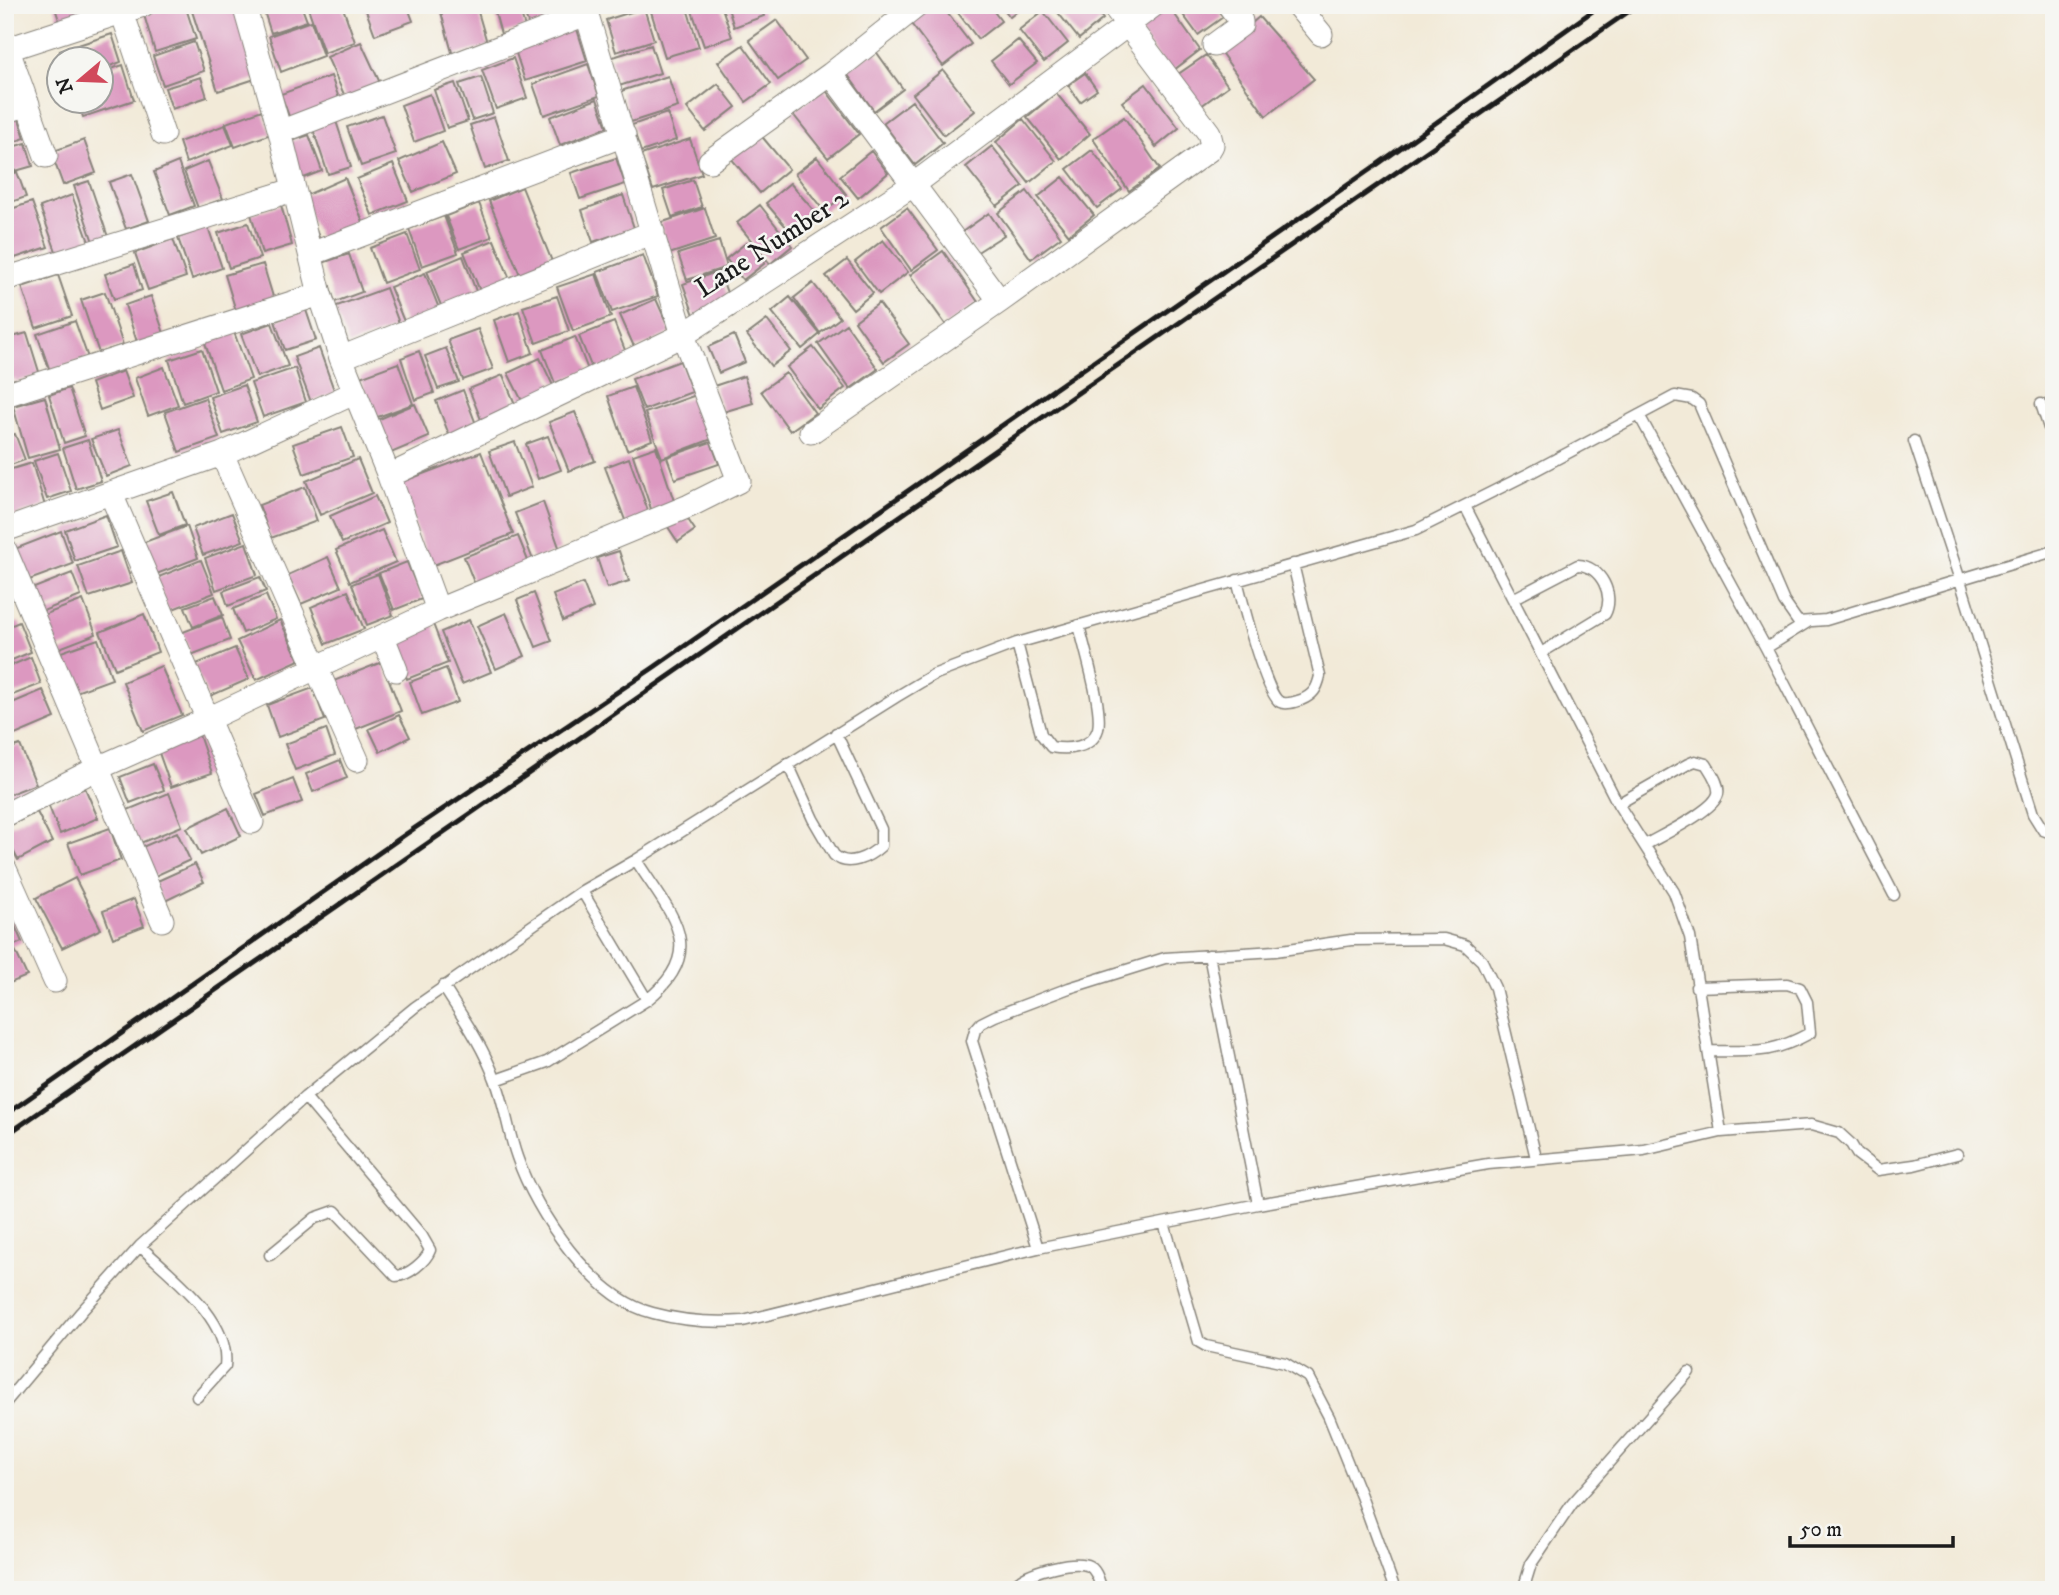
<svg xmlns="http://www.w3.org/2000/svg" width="2059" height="1595" viewBox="0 0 2059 1595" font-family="'IM FELL DW Pica',serif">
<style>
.building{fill:#dc98c0}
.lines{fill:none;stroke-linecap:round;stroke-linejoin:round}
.lane-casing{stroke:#87837a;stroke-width:13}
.street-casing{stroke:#87837a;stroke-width:25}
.lane{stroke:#fff;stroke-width:10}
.street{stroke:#fff;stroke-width:23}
.rail{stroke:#1c1c1c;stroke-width:5}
.labels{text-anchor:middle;stroke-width:5;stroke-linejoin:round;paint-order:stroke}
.street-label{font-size:28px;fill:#1c1c1c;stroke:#f6f6f2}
</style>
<rect width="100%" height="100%" fill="#f6f6f2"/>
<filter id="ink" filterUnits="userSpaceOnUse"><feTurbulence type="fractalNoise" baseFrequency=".0143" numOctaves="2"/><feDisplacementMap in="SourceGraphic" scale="14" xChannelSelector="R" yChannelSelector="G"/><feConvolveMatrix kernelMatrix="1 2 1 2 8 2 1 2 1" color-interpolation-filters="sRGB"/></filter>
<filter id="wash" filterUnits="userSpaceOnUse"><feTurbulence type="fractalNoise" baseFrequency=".00686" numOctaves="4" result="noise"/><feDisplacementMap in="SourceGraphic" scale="28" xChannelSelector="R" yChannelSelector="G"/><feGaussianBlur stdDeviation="1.57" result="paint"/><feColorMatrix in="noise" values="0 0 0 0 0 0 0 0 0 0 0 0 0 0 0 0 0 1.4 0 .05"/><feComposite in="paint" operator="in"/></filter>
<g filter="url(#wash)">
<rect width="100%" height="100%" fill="#f2ead8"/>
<g id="blocks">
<path class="building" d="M54,5H109L61,26Z
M174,5H185L196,39L155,52L144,15Z
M199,5H234L258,78L218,91L191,8Z
M262,5H301L307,21L271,33Z
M307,5H342L355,42L324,53Z
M364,5H407L413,21L375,35Z
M439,5H476L488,46L453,56Z
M493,5H518L525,27L501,34Z
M543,5H571L573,12L530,28L524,13Z
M649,5H686L699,47L665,57Z
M690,5H721L732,37L704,46Z
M727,5H760L764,16L734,27Z
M929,5H941L971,44L943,66L909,21Z
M952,5H989L1001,21L978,39Z
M1001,5H1025L1010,17Z
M1052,5H1092L1103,19L1079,39Z
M1168,5L1200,50L1170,73L1137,28Z
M1176,5H1214L1223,17L1198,35Z
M644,8L654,40L616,52L606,20Z
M1043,11L1068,43L1044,62L1019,30Z
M1259,17L1314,79L1266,116L1220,51Z
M777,20L806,60L778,80L749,40Z
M311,21L323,56L281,72L269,36Z
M576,26L587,61L525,81L514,47Z
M112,34L121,62L102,69V60H63L60,51Z
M1018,40L1037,63L1009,84L991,61Z
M194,42L204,71L163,85L153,56Z
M361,42L381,85L347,101L327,57Z
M651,45L660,73L619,86L610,58Z
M743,45L771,84L746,102L718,62Z
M875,50L903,89L874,111L845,71Z
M1206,55L1228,86L1197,109L1174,77Z
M513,58L527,98L496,109L482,70Z
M588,64L599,96L544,115L533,84Z
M123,65L134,100L83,117L78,102H102V72Z
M943,70L975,111L944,135L913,94Z
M1085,73L1097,90L1080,102L1068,85Z
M331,76L341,104L291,122L281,94Z
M668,76L678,107L631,122L621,91Z
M201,77L207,97L172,109L165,88Z
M481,77L493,113L472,120L459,84Z
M455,83L468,121L447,128L434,90Z
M718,84L736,107L705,131L687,108Z
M1146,84L1179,128L1156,147L1122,102Z
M824,88L859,134L828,158L792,113Z
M1056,93L1090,134L1061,159L1027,117Z
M430,94L443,131L414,142L401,105Z
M597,99L607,127L560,145L550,117Z
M912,101L943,143L915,165L883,123Z
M262,110L271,134L235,147L226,123Z
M667,113L676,140L641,152L632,125Z
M382,115L396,154L361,166L347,127Z
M18,116L25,138L5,145V120Z
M494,117L509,161L485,169L470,125Z
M1124,117L1160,169L1129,191L1093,139Z
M335,118L351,167L328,174L312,126Z
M1023,119L1056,161L1029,183L996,142Z
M225,125L233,145L186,163L179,142Z
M759,133L789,169L760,193L730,157Z
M309,135L322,171L301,179L289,142Z
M690,139L702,174L653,190L641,155Z
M84,140L96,173L63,185L51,152Z
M442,142L456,174L413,192L399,161Z
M26,143L33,166L5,174V149Z
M992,146L1023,186L997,206L966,167Z
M1092,150L1122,189L1097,208L1067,169Z
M871,151L888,173L858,198L840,176Z
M817,157L846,194L824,211L795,174Z
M616,158L625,184L580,199L571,173Z
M208,161L223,199L198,208L184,171Z
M178,162L194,206L170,215L154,172Z
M393,164L408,201L372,215L357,179Z
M17,172L26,197L5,204V177Z
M132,174L149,221L126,229L109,182Z
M1063,177L1094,215L1069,235L1038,197Z
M345,178L364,224L321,242L302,197Z
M693,180L702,207L672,217L663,190Z
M89,181L108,237L93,242L74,186Z
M790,183L817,214L793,235L766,203Z
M522,187L553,264L521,277L489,201Z
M1027,191L1061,237L1031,259L998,213Z
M72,195L89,242L57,254L40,207Z
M623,195L634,228L593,242L582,210Z
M32,202L48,247L12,259L5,240V211Z
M479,203L492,237L459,249L446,216Z
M281,205L292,245L262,254L251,214Z
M760,205L792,246L770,264L737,223Z
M705,208L715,239L669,254L660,223Z
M907,208L938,250L911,270L881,227Z
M989,213L1004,235L976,253L962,232Z
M444,216L458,253L422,266L409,229Z
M248,223L260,258L229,268L218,233Z
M208,227L222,268L192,279L178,238Z
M407,234L420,269L383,283L370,248Z
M173,239L186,277L148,290L135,253Z
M494,240L510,279L480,291L464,252Z
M883,240L908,272L879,294L855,262Z
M719,241L727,267L687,280L678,254Z
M747,242L765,263L743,280L726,259Z
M943,251L978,302L946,325L910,275Z
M349,254L362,292L335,302L322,263Z
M643,255L658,296L612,312L597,272Z
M463,256L477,294L442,308L427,271Z
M847,260L873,293L853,309L826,276Z
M134,264L142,290L114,299L105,274Z
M263,264L274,300L236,311L225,275Z
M719,271L730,301L694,315L683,284Z
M425,273L440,311L405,324L390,287Z
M596,274L611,317L573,331L557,287Z
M58,275L72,316L36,328L22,287Z
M813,283L840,318L820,333L794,298Z
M386,288L400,326L349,345L334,307Z
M105,292L123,345L99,353L81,300Z
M151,296L165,336L138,345L125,305Z
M557,296L569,331L536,343L523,307Z
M790,297L820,334L802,349L772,312Z
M656,299L671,333L635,349L620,315Z
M879,303L909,344L884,362L855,321Z
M306,310L316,340L285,350L275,321Z
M519,311L533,353L509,362L494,320Z
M767,320L791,351L771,366L747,335Z
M75,321L88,358L50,371L37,334Z
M614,322L628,358L593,371L579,336Z
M272,323L288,366L257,377L241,334Z
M846,324L878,369L850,389L818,344Z
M478,329L493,369L463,380L448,340Z
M234,332L251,379L221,390L205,343Z
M27,333L40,375L16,382L15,379L5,382V339Z
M734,335L745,362L719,373L708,347Z
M575,337L588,370L555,383L542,350Z
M813,347L845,388L818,409L787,367Z
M319,348L335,393L311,402L294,357Z
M446,348L459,382L438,389L425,356Z
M202,349L216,391L183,403L169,360Z
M419,351L434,393L415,400L401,358Z
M540,358L556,392L525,407L508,373Z
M680,361L692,392L644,410L632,379Z
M398,363L413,404L375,418L360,377Z
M164,367L178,405L148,416L135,378Z
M295,368L306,402L263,417L251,383Z
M123,371L133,398L100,410L91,383Z
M786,373L815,413L790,431L761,391Z
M503,375L517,409L482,422L469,389Z
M744,376L753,403L723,412L714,386Z
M244,385L257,422L223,434L210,397Z
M633,387L652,440L627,450L608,396Z
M69,388L85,436L64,443L49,395Z
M463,390L477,427L450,437L436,401Z
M696,395L712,439L662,458L645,413Z
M45,397L60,449L28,458L13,406Z
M205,398L219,438L179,452L165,412Z
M415,404L429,437L391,453L377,420Z
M575,412L595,461L569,471L549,422Z
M342,427L353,457L304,474L293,444Z
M118,430L132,466L106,476L91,439Z
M15,434L25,460L5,467V437Z
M548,436L561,470L538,479L526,444Z
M88,440L101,481L76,489L63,448Z
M515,442L532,487L506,497L489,451Z
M711,442L719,464L675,479L667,457Z
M656,447L675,504L652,512L633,455Z
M481,452L513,534L431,566L399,483Z
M58,453L71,491L47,499L34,461Z
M629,458L651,519L628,528L605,467Z
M358,459L372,493L320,515L306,481Z
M32,463L45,506L7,518L5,471Z
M305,487L317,521L271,538L259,505Z
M173,492L185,525L159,535L146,501Z
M375,496L387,523L342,543L330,516Z
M543,502L560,550L533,560L515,513Z
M232,513L243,541L203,555L193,528Z
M106,515L117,547L75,561L65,530Z
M685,515L695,530L678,542L668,527Z
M187,526L198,558L154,575L142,543Z
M382,530L396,562L350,582L336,550Z
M61,531L73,564L24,582L12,550Z
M518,536L531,568L477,590L464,557Z
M246,543L257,575L216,590L205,558Z
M121,551L132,583L89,597L78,566Z
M619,551L629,581L607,588L597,558Z
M328,557L341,587L301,604L288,575Z
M201,560L214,593L168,611L156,578Z
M407,562L422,599L394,610L379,573Z
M72,573L81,596L38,613L29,590Z
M378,574L393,615L367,625L352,584Z
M260,577L266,591L228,606L223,591Z
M583,583L593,608L563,621L553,595Z
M348,591L364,629L326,644L311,607Z
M534,593L552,641L536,647L517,600Z
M266,595L276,619L243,633L233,609Z
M215,596L223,615L193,627L185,607Z
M83,600L96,634L52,651L38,617Z
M506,613L525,656L496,669L477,626Z
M144,614L158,652L115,669L100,632Z
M222,617L230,640L191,655L183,632Z
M280,620L299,660L256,680L237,641Z
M469,620L491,672L462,684L441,632Z
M19,622L31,652L5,663V628Z
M433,624L448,663L407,679L391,640Z
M98,639L112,679L76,692L61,652Z
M235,648L249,679L208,697L194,665Z
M31,657L41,684L5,698V668Z
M382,662L401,711L351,731L331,682Z
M161,666L182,715L143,731L123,682Z
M446,668L458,702L422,715L410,682Z
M313,688L325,720L278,737L267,705Z
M43,690L55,718L15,735L5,711V706Z
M399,715L410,737L380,752L369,729Z
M326,729L335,755L295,770L285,744Z
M199,735L212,773L171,787L158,750Z
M20,745L36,784L5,796V750Z
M340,760L347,778L313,792L306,774Z
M153,764L164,790L130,803L120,777Z
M293,779L302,802L265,816L256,794Z
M85,788L98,818L60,834L48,804Z
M169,793L182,826L138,844L125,811Z
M228,808L241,836L201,855L187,828Z
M37,812L52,842L18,860L5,835V828Z
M110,828L121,860L80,875L68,843Z
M177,832L190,860L153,877L140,848Z
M195,864L204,882L163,902L153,883Z
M75,878L101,929L62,948L36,898Z
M134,899L144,926L113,938L103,911Z
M11,917L22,942L5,949V919Z
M15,950L27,976L5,985V954Z"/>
</g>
</g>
<g filter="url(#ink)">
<use href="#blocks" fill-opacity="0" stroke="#87837a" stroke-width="2"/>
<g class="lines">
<g class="lane-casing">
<path id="lane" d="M2041,404L2054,443
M1639,415L1766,648L1894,895
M1914,441L1960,580L2033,814L2043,830L2054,834
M1465,506L1618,804L1674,892L1690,937L1721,1132
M1237,580C1242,600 1266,696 1280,702C1286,705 1295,702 1301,700C1313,695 1317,689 1320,676L1293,564
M1513,599L1578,565C1601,566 1615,595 1605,614L1541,653
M1017,643L1041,734L1051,747C1067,750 1092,749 1098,729C1103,708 1084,648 1079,625
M1766,648L1808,622
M788,764L813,819L834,855C848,868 869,857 881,846V829L836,733
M1618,804L1688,764L1695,761L1706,764C1711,772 1720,784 1718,794C1714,811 1660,836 1645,845
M582,891L647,1000C711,949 669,913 636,860
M1209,955L1258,1204
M443,986C462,1016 483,1046 495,1079C505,1104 508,1132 517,1157C536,1213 593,1298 653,1313C682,1321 714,1323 743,1321L1038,1248L1258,1204L1488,1164L1644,1150L1721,1132L1811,1125L1839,1133L1851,1144L1857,1154L1878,1170L1914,1165L1957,1154
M1696,987L1787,984L1800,988L1807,1002L1810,1033C1770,1055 1753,1051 1709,1051
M496,1080L547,1062L647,1000
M1164,1223L1199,1342L1206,1346L1285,1363L1308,1377L1329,1417L1361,1496L1395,1590
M140,1246C171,1276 231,1319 225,1366L197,1397
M1038,1248L972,1041L975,1030L981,1023L995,1016L1069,988L1165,958L1275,951L1351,940L1444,939L1465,945L1482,961L1495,988L1536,1158
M270,1255L315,1218L335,1211L396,1276C408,1276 426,1261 430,1250L422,1236L305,1097
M5,1403L81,1312L140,1246L305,1097L415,1007L582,891L636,860L896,697L933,675L1017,643L1416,530L1530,473L1675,396L1692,399L1699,404L1784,602L1798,622L1826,620L2054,551
M1012,1590C1014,1587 1016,1583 1019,1581C1031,1571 1075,1559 1089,1566C1097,1570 1099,1582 1102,1590
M1523,1590L1531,1564L1572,1504L1689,1372"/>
</g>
<g class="street-casing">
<path id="street" d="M244,5L280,132L320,294L341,358L389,476L438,610
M1297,5L1321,34
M122,12L163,134
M5,42L46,156
M1214,45L1241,25V21L1229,5
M8,49L143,5
M831,74L1000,301
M5,112L28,104
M280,132L586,14
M710,161L831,74L918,5
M311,254L624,135
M5,279L293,190
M341,358L653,232
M5,395L320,294
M811,432L1000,301L1209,150L1212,145L1209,133L1113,5
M222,454L357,760
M389,476L683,335L913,185L1154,5
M111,494L252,822
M5,530L222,454L354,393
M5,550L162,920
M383,637L396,670
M5,815L98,768L208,719L438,610L689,506L739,481L683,335L584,5
M5,869L55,981"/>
</g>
<use href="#lane" class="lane"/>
<use href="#street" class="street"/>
<path class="rail" d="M5,1115L406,834L653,668L1378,164L1601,5
M5,1136L1638,5"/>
</g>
</g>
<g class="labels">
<g class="street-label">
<text transform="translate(771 242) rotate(-33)" y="10">Lane Number 2</text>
</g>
</g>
<rect width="2059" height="1595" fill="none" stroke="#f6f6f2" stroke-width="28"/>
<g transform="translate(80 80) rotate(251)"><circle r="33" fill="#f6f6f2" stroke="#9f9f9c" stroke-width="2"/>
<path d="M0-5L12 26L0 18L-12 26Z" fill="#d1495b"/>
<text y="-10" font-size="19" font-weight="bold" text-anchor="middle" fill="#1c1c1c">N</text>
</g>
<path d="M1790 1536v10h163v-10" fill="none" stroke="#1c1c1c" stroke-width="3.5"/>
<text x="1800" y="1536" font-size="21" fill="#1c1c1c" stroke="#f6f6f2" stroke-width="5" paint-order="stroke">50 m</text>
</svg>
